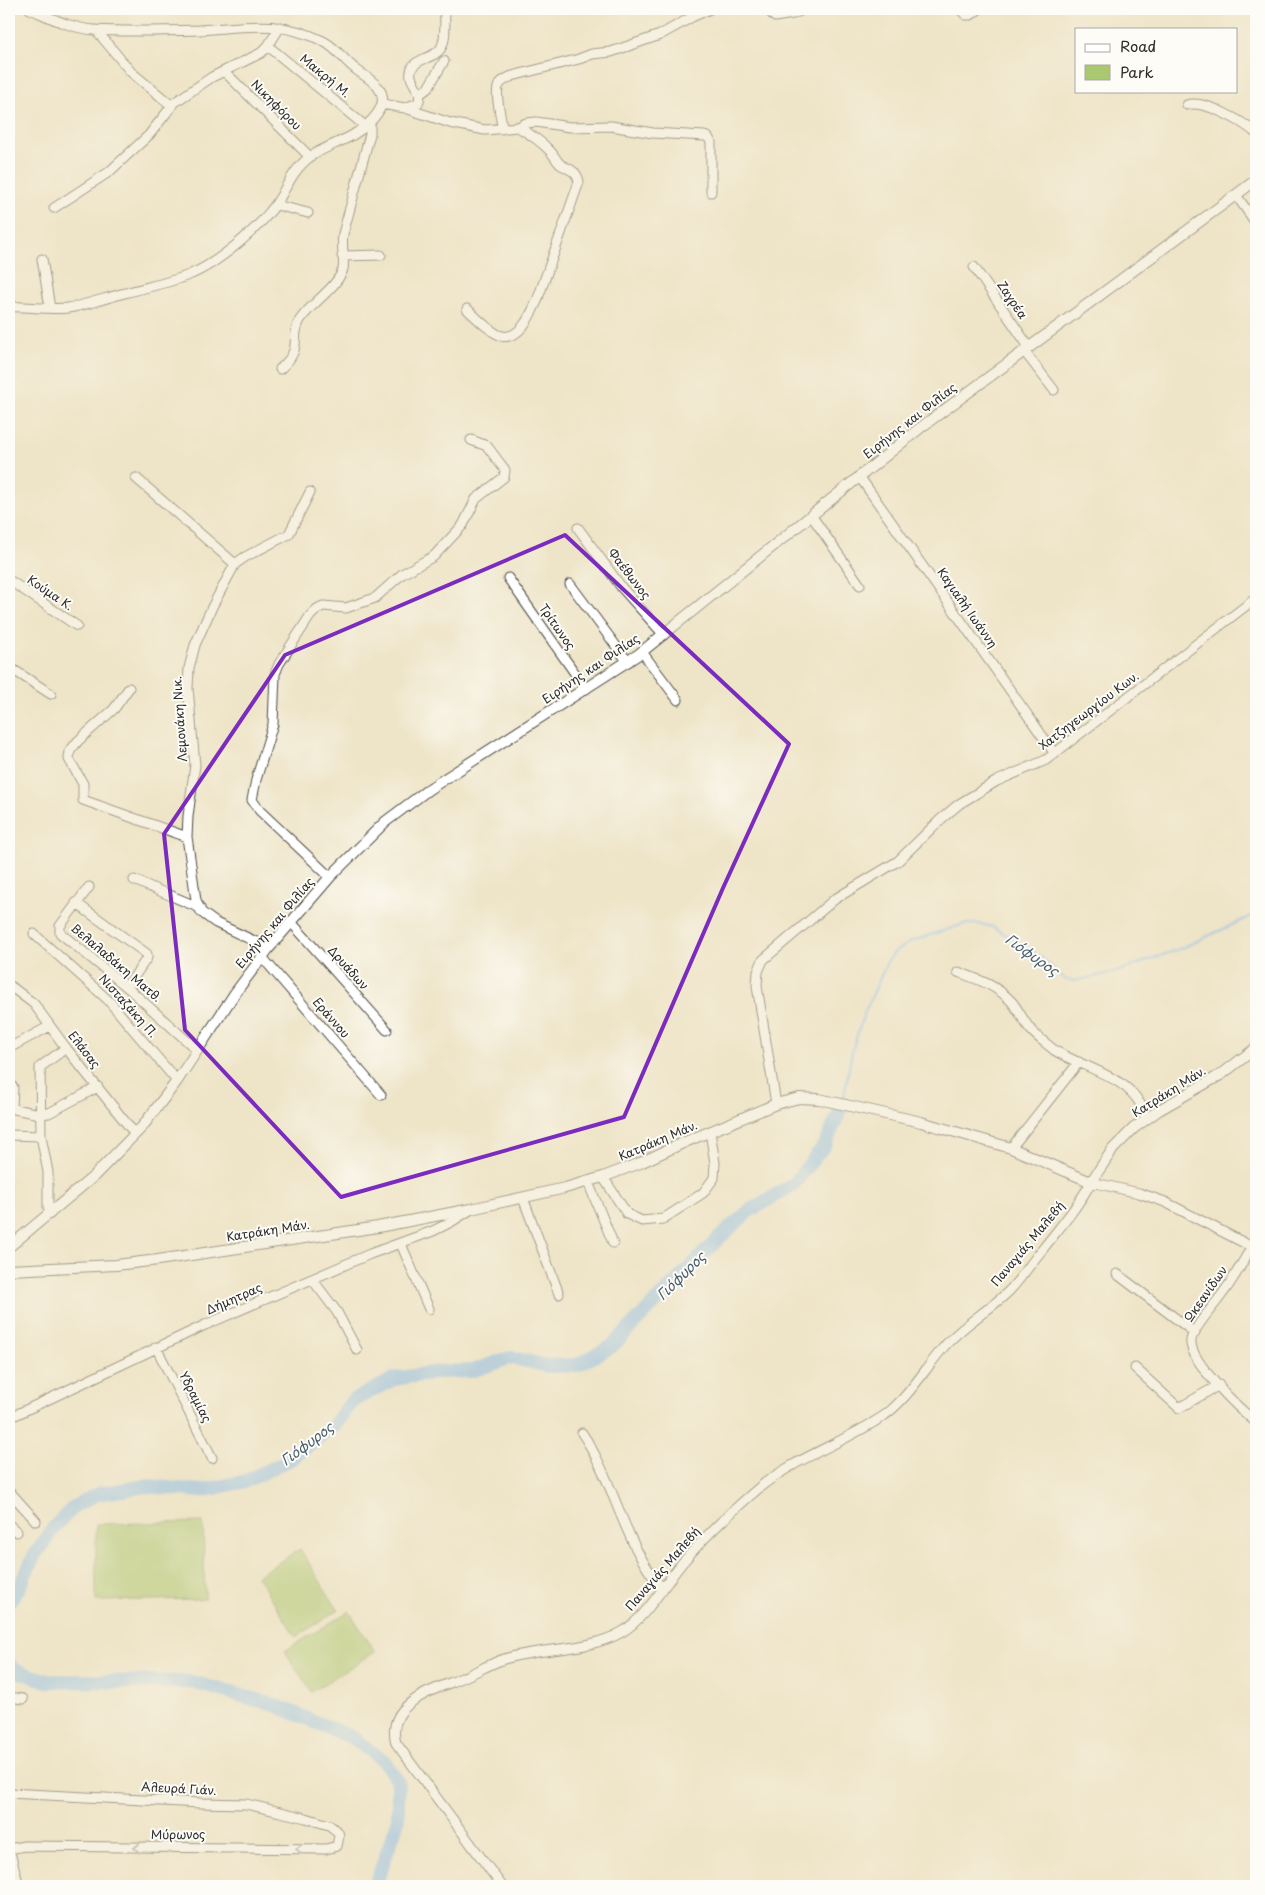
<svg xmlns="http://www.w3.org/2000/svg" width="1265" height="1895" viewBox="0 0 1265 1895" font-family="'Playpen Sans',sans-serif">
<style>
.green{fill:#a9c870;stroke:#6a7a4e}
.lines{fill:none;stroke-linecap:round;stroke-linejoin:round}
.stream{stroke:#80b9f0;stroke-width:2.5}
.river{stroke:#80b9f0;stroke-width:14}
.minor-casing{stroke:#484742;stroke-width:11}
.tertiary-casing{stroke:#484742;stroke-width:12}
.minor{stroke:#fff;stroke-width:9}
.tertiary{stroke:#fff;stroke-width:10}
.oneway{stroke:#a0a0a0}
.marked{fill:none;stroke:#7b2cbf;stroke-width:4;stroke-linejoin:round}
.labels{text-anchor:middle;stroke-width:4;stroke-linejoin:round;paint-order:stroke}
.street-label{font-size:12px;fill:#2b2b2b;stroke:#fdfcf7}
.water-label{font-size:14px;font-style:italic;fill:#495d70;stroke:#fdfcf7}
</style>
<rect width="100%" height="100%" fill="#fdfcf7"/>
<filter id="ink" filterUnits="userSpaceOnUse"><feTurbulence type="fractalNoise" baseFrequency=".02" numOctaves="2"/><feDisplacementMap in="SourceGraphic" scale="10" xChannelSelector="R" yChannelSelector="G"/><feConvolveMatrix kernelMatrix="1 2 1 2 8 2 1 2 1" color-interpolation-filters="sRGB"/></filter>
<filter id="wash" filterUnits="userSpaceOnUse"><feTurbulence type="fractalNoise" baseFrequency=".0096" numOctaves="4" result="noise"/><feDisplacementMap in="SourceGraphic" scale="20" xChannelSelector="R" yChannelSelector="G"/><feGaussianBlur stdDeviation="1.12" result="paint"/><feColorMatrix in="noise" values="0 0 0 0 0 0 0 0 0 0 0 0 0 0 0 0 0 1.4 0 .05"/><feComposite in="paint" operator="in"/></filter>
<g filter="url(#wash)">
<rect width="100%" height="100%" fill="#eee4c7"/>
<path class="green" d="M203,1522L205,1599L96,1601V1524Z
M300,1549L338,1610L296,1637L257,1576Z
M349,1611L375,1652L311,1692L285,1651Z"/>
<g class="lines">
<path class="stream" d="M843,1102L852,1051L863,1016L888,960L896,951L912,941L964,924H980L993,927L1018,942L1037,954L1066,980L1075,981L1119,971L1182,948L1256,914"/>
<path class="river" d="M9,1602L19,1588L34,1556L55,1526L74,1507L97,1494L146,1486L201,1491L246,1481L291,1459L334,1425L352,1401L394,1379L438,1372L472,1371L506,1359L513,1358L548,1366L577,1365L611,1347L720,1237L749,1211L794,1184L826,1143L843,1104
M9,1663L14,1670L47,1681L192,1682L275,1705L353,1738L384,1761L398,1782V1821L375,1886"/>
</g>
</g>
<g filter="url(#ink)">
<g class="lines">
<g class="minor-casing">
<path id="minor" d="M767,9L775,17L793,14L805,9
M960,9L966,15H971L979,9
M96,30L131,72L171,105
M268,46L365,126
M225,72L310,157
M420,94L428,88L444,61
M382,104L405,108L450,123L485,130L518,127L526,123L536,122L570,127L611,126L653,133L704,136L708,137L711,142V192
M1187,105C1204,99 1243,122 1256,133
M405,108L418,103C425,90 408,84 411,71C413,58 435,59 441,48C447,38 444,20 445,9
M502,129C502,118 494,93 499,85C502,80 508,78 512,76L579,59L592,54L611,52L660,35L692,17L710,9
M1236,195L1256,223
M276,205L308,213
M54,208L109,172L149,135L175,102L212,77L261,53L268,46L280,27
M342,256L381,255
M42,259L50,308
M974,267L1029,347
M9,307C28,306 48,310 68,308C87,305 105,298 125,293C146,287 169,283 189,275C219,263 265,224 281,196C289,181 297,166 311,156C331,143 350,141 369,123C374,118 379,113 381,106C388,89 369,79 358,71C345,62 337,48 323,41C277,19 246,27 199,30C165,31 128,32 94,30C70,28 52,18 30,9
M467,309C475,316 492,334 502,336C520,340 531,314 537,301L579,182C577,170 569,170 560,164C556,160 554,155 550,151C541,141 530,134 518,127
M1024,351L1054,390
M280,369C305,347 289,339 300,320C311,303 337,288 343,269C345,263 341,244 343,234L370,134V122
M859,476L1055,754
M136,478L235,564
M811,515L860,585
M578,528L622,588L664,635
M508,578L586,689
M9,580L77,626
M570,584L628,662
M642,652L678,700
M9,667L51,694
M129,688L114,709L78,741L70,751L69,759L83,784V800L187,837
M330,877L260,811L252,800L256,780L273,724L275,674L279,664L310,616L317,609L323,606L346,608L375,598L402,574L434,556L463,525L476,499L504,477L505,470L487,446L471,440
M134,880L200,908
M89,887L60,926V933L127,987L197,1050
M76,903L147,954V958L127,987
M291,922L387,1030
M34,934L108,1000L177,1081
M269,948L216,923L201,912L196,900L187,837L188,816L195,765L188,688L189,668L195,645L212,607L235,564L245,557L289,534L310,492
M262,957L381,1095
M958,972C977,979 996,985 1011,1001C1019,1010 1023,1021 1031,1030C1037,1037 1047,1044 1054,1050C1086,1070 1137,1077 1146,1119
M9,985L34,1004L66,1048L135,1134
M9,1048L50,1026
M13,1087L12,1108L14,1109L40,1114L49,1113L98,1087
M776,1104L757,986L758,972L763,960L835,899L898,861L940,820L959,804L997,781L1046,760L1256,598
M9,1135L41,1136
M1011,1148L1079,1062
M603,1177L627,1214L642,1221L663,1219L703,1193L714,1178L715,1163L710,1132
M588,1182L613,1243
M523,1198L559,1294
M50,1214L48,1207V1172L41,1136L40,1067L66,1048
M401,1244L429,1309
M1251,1248C1242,1263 1234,1279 1223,1293C1215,1305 1194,1326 1191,1340C1188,1360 1240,1410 1256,1422
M1117,1274L1195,1333
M312,1279L337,1312L357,1350
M156,1347L212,1458
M1135,1368L1179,1408L1219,1385
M9,1418L205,1325L370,1254L433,1231L451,1222L470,1210
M582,1433C615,1482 623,1544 663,1589
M9,1491L36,1521
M9,1525L17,1532
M9,1697L23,1699
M9,1793L200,1803L246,1804L306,1818L329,1825L338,1832L339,1836L337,1846L326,1849L24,1846L9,1849
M9,1849L19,1886
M502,1886L396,1743C385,1703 434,1690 462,1678C476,1672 490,1664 504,1659C542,1647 587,1652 622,1632C646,1618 665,1583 683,1562C706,1535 733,1510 760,1487C797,1457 846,1442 885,1415C909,1397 924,1370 943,1348C962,1325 989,1311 1010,1290C1021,1278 1031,1263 1042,1250C1059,1228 1078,1207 1091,1182L1139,1193L1165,1202L1256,1249"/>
</g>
<g class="tertiary-casing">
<path id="tertiary" d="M9,1247L93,1177L142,1127L177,1081L235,993L269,948L330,877L385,822L429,789L639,654L920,428L1256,180
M9,1270L116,1265L158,1260L378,1227L471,1209L565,1188L603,1177L640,1163L685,1142L776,1104L799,1098L819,1099L921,1122L1011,1148L1091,1182L1113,1149L1134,1128L1159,1110L1222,1074L1256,1048"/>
</g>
<use href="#minor" class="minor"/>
<use href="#tertiary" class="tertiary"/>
</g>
<defs><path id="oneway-chevron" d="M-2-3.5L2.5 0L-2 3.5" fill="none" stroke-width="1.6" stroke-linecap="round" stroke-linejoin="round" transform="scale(1.25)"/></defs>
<g class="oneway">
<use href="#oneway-chevron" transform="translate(137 1848) rotate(-179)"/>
<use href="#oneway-chevron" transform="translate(299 1849) rotate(-179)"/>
</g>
</g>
<path d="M0 0H1265V1895H0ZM565,535L789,744L723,888L624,1117L341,1197L185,1030L164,834L285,655Z" fill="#eee4c7" fill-opacity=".55" fill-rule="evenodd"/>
<path class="marked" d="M565,535L789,744L723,888L624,1117L341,1197L185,1030L164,834L285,655Z"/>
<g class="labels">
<g class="street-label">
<text transform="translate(325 76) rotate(39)" y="4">Μακρή Μ.</text>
<text transform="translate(276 105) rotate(45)" y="4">Νικηφόρου</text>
<text transform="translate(1012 300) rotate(56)" y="4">Ζαγρέα</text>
<text transform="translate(910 421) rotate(-38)" y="4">Ειρήνης και Φιλίας</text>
<text transform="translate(629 574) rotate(52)" y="4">Φαέθωνος</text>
<text transform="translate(50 593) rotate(34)" y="4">Κούμα Κ.</text>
<text transform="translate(967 608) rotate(55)" y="4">Καγιαλή Ιωάννη</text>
<text transform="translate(557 627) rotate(55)" y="4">Τρίτωνος</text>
<text transform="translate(591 669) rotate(-34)" y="4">Ειρήνης και Φιλίας</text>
<text transform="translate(1089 711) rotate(-37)" y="4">Χατζηγεωργίου Κων.</text>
<text transform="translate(180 719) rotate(-94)" y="4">Λεμονάκη Νικ.</text>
<text transform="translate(275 923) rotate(-50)" y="4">Ειρήνης και Φιλίας</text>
<text transform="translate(116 963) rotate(40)" y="4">Βελαλαδάκη Ματθ.</text>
<text transform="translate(348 968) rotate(48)" y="4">Δρυάδων</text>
<text transform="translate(128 1006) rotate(48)" y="4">Νισταζάκη Π.</text>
<text transform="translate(331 1018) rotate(49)" y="4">Εράννου</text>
<text transform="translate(84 1050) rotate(52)" y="4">Ελάσας</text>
<text transform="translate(1169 1092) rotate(-32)" y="4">Κατράκη Μάν.</text>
<text transform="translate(658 1141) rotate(-23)" y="4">Κατράκη Μάν.</text>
<text transform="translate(268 1231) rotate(-9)" y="4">Κατράκη Μάν.</text>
<text transform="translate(1028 1244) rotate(-50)" y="4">Παναγιάς Μαλεβή</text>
<text transform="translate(1206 1294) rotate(-55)" y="4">Ωκεανίδων</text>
<text transform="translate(234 1299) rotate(-24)" y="4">Δήμητρας</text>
<text transform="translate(195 1397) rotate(63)" y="4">Υδραμίας</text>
<text transform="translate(663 1569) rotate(-49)" y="4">Παναγιάς Μαλεβή</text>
<text transform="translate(179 1789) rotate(3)" y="4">Αλευρά Γιάν.</text>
<text x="178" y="1839">Μύρωνος</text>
</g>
<g class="water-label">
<text transform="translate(1032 955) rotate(35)" y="5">Γιόφυρος</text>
<text transform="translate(681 1276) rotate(-45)" y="5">Γιόφυρος</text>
<text transform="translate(307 1444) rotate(-37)" y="5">Γιόφυρος</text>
</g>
</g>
<rect width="1265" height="1895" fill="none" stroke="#fdfcf7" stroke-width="30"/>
<rect x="1075" y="28" width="162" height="65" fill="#fdfcf7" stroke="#a9a8a5"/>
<rect x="1085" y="44" width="25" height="8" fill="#ffffff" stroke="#a9a8a5"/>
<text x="1120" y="52" font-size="15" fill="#2b2b2b">Road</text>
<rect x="1085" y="65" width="25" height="15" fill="#a9c870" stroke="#a9a8a5"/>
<text x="1120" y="78" font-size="15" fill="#2b2b2b">Park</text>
</svg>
